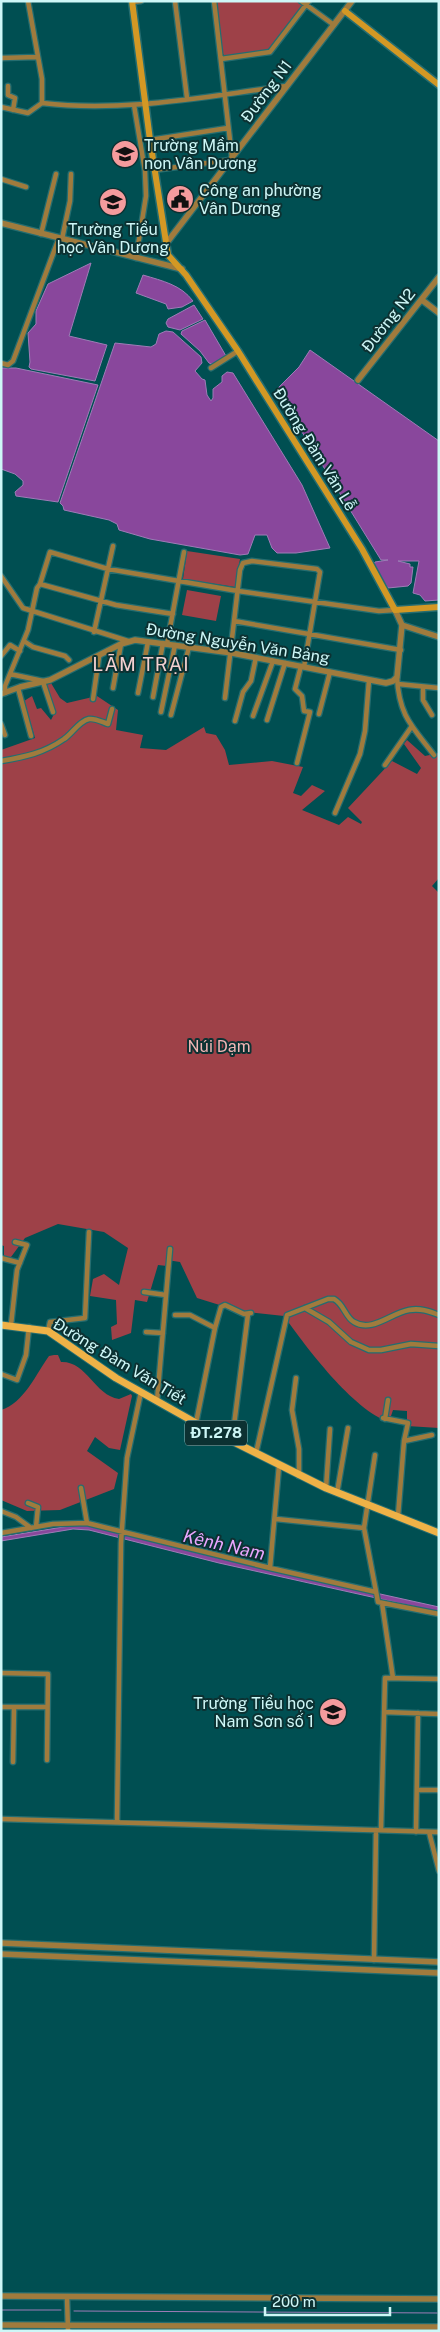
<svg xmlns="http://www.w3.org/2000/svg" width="440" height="2332" viewBox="0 0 440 2332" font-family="'Public Sans',sans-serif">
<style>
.green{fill:#9e4148}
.water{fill:#89479c;stroke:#9e7cb7}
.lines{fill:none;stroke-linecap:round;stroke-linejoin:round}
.stream{stroke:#9e7cb7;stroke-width:1}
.minor-casing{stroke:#256d70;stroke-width:7}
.tertiary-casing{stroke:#256d70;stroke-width:8}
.secondary-casing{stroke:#256d70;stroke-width:9}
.primary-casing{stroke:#256d70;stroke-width:9}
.minor{stroke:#a07b3d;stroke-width:4.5}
.tertiary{stroke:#a07b3d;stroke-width:5.5}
.secondary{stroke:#d39824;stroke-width:6}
.primary{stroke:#efb247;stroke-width:7}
.labels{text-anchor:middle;stroke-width:4;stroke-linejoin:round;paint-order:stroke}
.shield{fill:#0c3132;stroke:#94bcbc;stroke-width:1}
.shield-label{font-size:15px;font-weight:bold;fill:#cef7f7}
.street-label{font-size:16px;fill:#cef7f7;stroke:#0c3132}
.poi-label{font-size:16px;fill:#cef7f7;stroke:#0c3132;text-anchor:start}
.park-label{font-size:16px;fill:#f1b5b5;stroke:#0c3132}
.water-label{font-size:18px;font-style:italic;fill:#e9a5fe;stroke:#0c3132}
.quarter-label{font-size:19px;letter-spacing:1px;fill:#f4d1d1;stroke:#0c3132}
</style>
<rect width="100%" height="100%" fill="#004f52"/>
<path class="green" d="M215,1H299L303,6L270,50L265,52L225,56L222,53Z
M187,551L240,559L235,587L183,579Z
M187,590L221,596L216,621L182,615Z
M51,683L60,698L67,703L97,696L118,710L116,730L143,735L140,748L166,750L204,727L206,733L216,735L225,750L229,765L272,761L303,767L293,793L301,796L312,785L325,791L302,810L339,825L348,817L361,824L362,822L348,808L392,761L417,774L421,768L404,744L407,740L425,756L439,753V878L432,886L439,893V1428L407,1426V1411L393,1410L389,1422C353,1410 306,1347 284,1316L239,1311L197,1298L180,1262L167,1260V1266L158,1265L147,1302L135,1300L131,1333L112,1340L111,1327L117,1324L116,1300L90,1296L93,1279L104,1274L119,1285L128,1248L104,1232L58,1224L25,1238L11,1257H4V1246L1,1245V750L35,738L24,701L32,696L37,709L41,708L51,720L54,714L45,685Z
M54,1355H58L61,1362C87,1361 94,1395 119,1399L131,1394L132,1396L120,1450L109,1448L95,1437L87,1451L118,1473L114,1489L60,1510L27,1511L1,1500V1410C24,1403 36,1374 49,1356Z"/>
<path class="water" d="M91,263L69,336L107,345L95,381L31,369L29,367L30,362L28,333L36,324V311L48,284Z
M143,275C163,281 181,285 193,301L182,307L168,309L166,304L136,293Z
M194,305L203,319L180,330L168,327L166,323L168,319Z
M205,320L226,356L214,365L209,363L200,351L181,334L182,331Z
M166,331L173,332L201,357L202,363L195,371L202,379L205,380L207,395L211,401L213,398V389L222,382V376L227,372L233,373L302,485L330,548L296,553H277L272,548L267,535H255L248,554L240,555L150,539L119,530L117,524L109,520L64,510L63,506L60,503L115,343L151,347L156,344L159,334Z
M310,350L439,441V600L425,601L420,595L413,593L419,561H398L410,564V567H413L411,583L408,586L388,588L373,565L375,562L388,560H381L276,390L299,367Z
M1,368H16L98,385L58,502L16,496L15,492L23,485V481L15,474L1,469Z
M82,1524L222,1559L439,1607V1612L219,1563L89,1530L73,1529L1,1541V1537Z"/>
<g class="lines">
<path class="stream" d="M1,2310H61
M74,2311L437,2313"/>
<g class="minor-casing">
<path id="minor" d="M28,1L42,79V103
M175,1L187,98
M214,1L232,158
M301,1L334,25
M133,2L141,1
M1,58L37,57
M221,59L270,52L309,1
M8,86V95L15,98L13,110
M134,105L145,171L146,196L136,258
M1,107L28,113L42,103C124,113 206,96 287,86
M150,140L228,128
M154,170L230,160
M1,179L26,187
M41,234L56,174
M62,239L70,201L71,174
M1,363L8,365L13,361L59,238
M211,368L238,351
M1,576L23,608L128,641
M40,584L50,552L108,569L238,591L379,611L395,610
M234,621L401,650
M94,632L113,546
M24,641L33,647L65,656L69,660
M167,644L184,552
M1,656L10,645L20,651
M10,674L43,681
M397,677C399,716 412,726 434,755
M43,682L53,712
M398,684L439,688
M423,687V700L432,715
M18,688L31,736
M113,688L121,644
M5,693V686L28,630L37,588L40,584L116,605L173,614
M138,693L148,642
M153,697L163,643
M225,698L240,570L243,563L252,561L317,569L320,572L304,667
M93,699L99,657
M161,712L175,645
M319,714L330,672
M171,715L189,647
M253,716L273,661
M267,720L285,663
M235,721L243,692L251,681L256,657
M1,724L5,735
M1,761C25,757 44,753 64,739C72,734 79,721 89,719C95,718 102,722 108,724L112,709
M297,763L310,712L304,711L302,696L295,689L301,666
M385,765L412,726
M335,813L360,754L365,731L369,680
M1,1258L20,1263
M144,1292L166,1295
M305,1308L329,1322L351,1342L369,1350H381L411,1344L439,1346
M175,1315H190L215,1328
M11,1325L17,1270L27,1245L15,1242
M48,1331L50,1322L85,1318L89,1232
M146,1332L163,1333
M1,1374L17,1380L26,1355L29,1327
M296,1378L292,1410L299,1449V1476
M157,1401L170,1249
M383,1418L408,1423L404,1441L398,1516
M385,1419L388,1400
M196,1423L215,1328L221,1307L225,1305L244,1314L251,1313
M232,1441L248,1314
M404,1441L432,1435
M256,1453L287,1315L328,1299H334C344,1304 345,1317 354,1322C372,1333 391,1313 409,1310C420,1308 429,1311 439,1315
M375,1455L364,1528L378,1602L439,1614
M81,1488L87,1523
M326,1488L330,1429
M337,1493L348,1428
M28,1503L38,1507L36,1527
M1,1511L16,1517L31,1528
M276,1519L364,1528
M1,1533L53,1524L87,1523L270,1568L376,1592
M270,1568L279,1466
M382,1603L393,1678
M1,1673L48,1674L47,1760
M1,1707H47
M384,1712L439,1714
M13,1762L14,1707
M417,1790H439
M1,1819L439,1832
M117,1822L121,1543L127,1458L141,1392
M381,1830L385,1678L439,1679
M416,1832L418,1713
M429,1832L439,1871
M374,1960L376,1830
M67,2297L68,2331"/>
</g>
<g class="tertiary-casing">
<path id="tertiary" d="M1,223L182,269
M165,245L352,1
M422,300L439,313
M358,380L439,277
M395,610L402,625L439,637
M1,694L20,687L50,680L121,644L135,640L232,653L386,683L393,681L397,677L402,625
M1,1943L439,1962
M1,1954L439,1973
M1,2296L439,2299
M1,2325L439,2327"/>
</g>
<g class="secondary-casing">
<path id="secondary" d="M132,1L150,140L168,255L186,275L238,351L362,549L395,610L439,607
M345,11L439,85"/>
</g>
<g class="primary-casing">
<path id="primary" d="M1,1325L48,1331L116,1378L196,1423L326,1488L439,1533"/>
</g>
<use href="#minor" class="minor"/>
<use href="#tertiary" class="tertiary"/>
<use href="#secondary" class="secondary"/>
<use href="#primary" class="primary"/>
</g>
<defs>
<g id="school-disc" transform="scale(1.4375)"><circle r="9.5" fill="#f59b9d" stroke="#0c3132"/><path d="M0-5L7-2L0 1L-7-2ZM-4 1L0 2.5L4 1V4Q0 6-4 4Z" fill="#111"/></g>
<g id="civic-disc" transform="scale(1.4375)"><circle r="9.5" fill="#f59b9d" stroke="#0c3132"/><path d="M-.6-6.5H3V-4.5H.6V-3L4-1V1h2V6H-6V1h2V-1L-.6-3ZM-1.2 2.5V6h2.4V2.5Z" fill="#111"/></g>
</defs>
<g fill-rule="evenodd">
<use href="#school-disc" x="125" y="154"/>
<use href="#civic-disc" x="180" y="199"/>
<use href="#school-disc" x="113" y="202"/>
<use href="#school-disc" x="333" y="1712"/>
</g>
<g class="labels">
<rect class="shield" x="185" y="1420.5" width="62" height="25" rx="4"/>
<g class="shield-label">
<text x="216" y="1438">ĐT.278</text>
</g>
<g class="street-label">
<text transform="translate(266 91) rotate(-53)" y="6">Đường N1</text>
<text transform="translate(388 320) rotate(-52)" y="6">Đường N2</text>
<text transform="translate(315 449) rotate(58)" y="6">Đường Đàm Văn Lễ</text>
<text transform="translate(238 643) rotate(9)" y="6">Đường Nguyễn Văn Bảng</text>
<text transform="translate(120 1361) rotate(31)" y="6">Đường Đàm Văn Tiết</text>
</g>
<g class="poi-label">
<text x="144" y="151">Trường Mầm<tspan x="144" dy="18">non Vân Dương</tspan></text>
<text x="199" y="196">Công an phường<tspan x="199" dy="18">Vân Dương</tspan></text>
<text x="113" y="235" text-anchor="middle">Trường Tiểu<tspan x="113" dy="18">học Vân Dương</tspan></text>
<text x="314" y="1709" text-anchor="end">Trường Tiểu học<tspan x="314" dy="18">Nam Sơn số 1</tspan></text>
</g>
<g class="park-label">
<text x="219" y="1052">Núi Dạm</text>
</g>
<g class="water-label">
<text transform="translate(224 1545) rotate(13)" y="6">Kênh Nam</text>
</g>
<g class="quarter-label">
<text x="141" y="671">LÃM TRẠI</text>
</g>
</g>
<rect width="440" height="2332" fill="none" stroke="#cef7f7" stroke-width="5"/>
<path d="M265 2307v8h125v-8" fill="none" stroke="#cef7f7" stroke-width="2.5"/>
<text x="272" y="2307" font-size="15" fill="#cef7f7" stroke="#0c3132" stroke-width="4" paint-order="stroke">200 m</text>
</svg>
